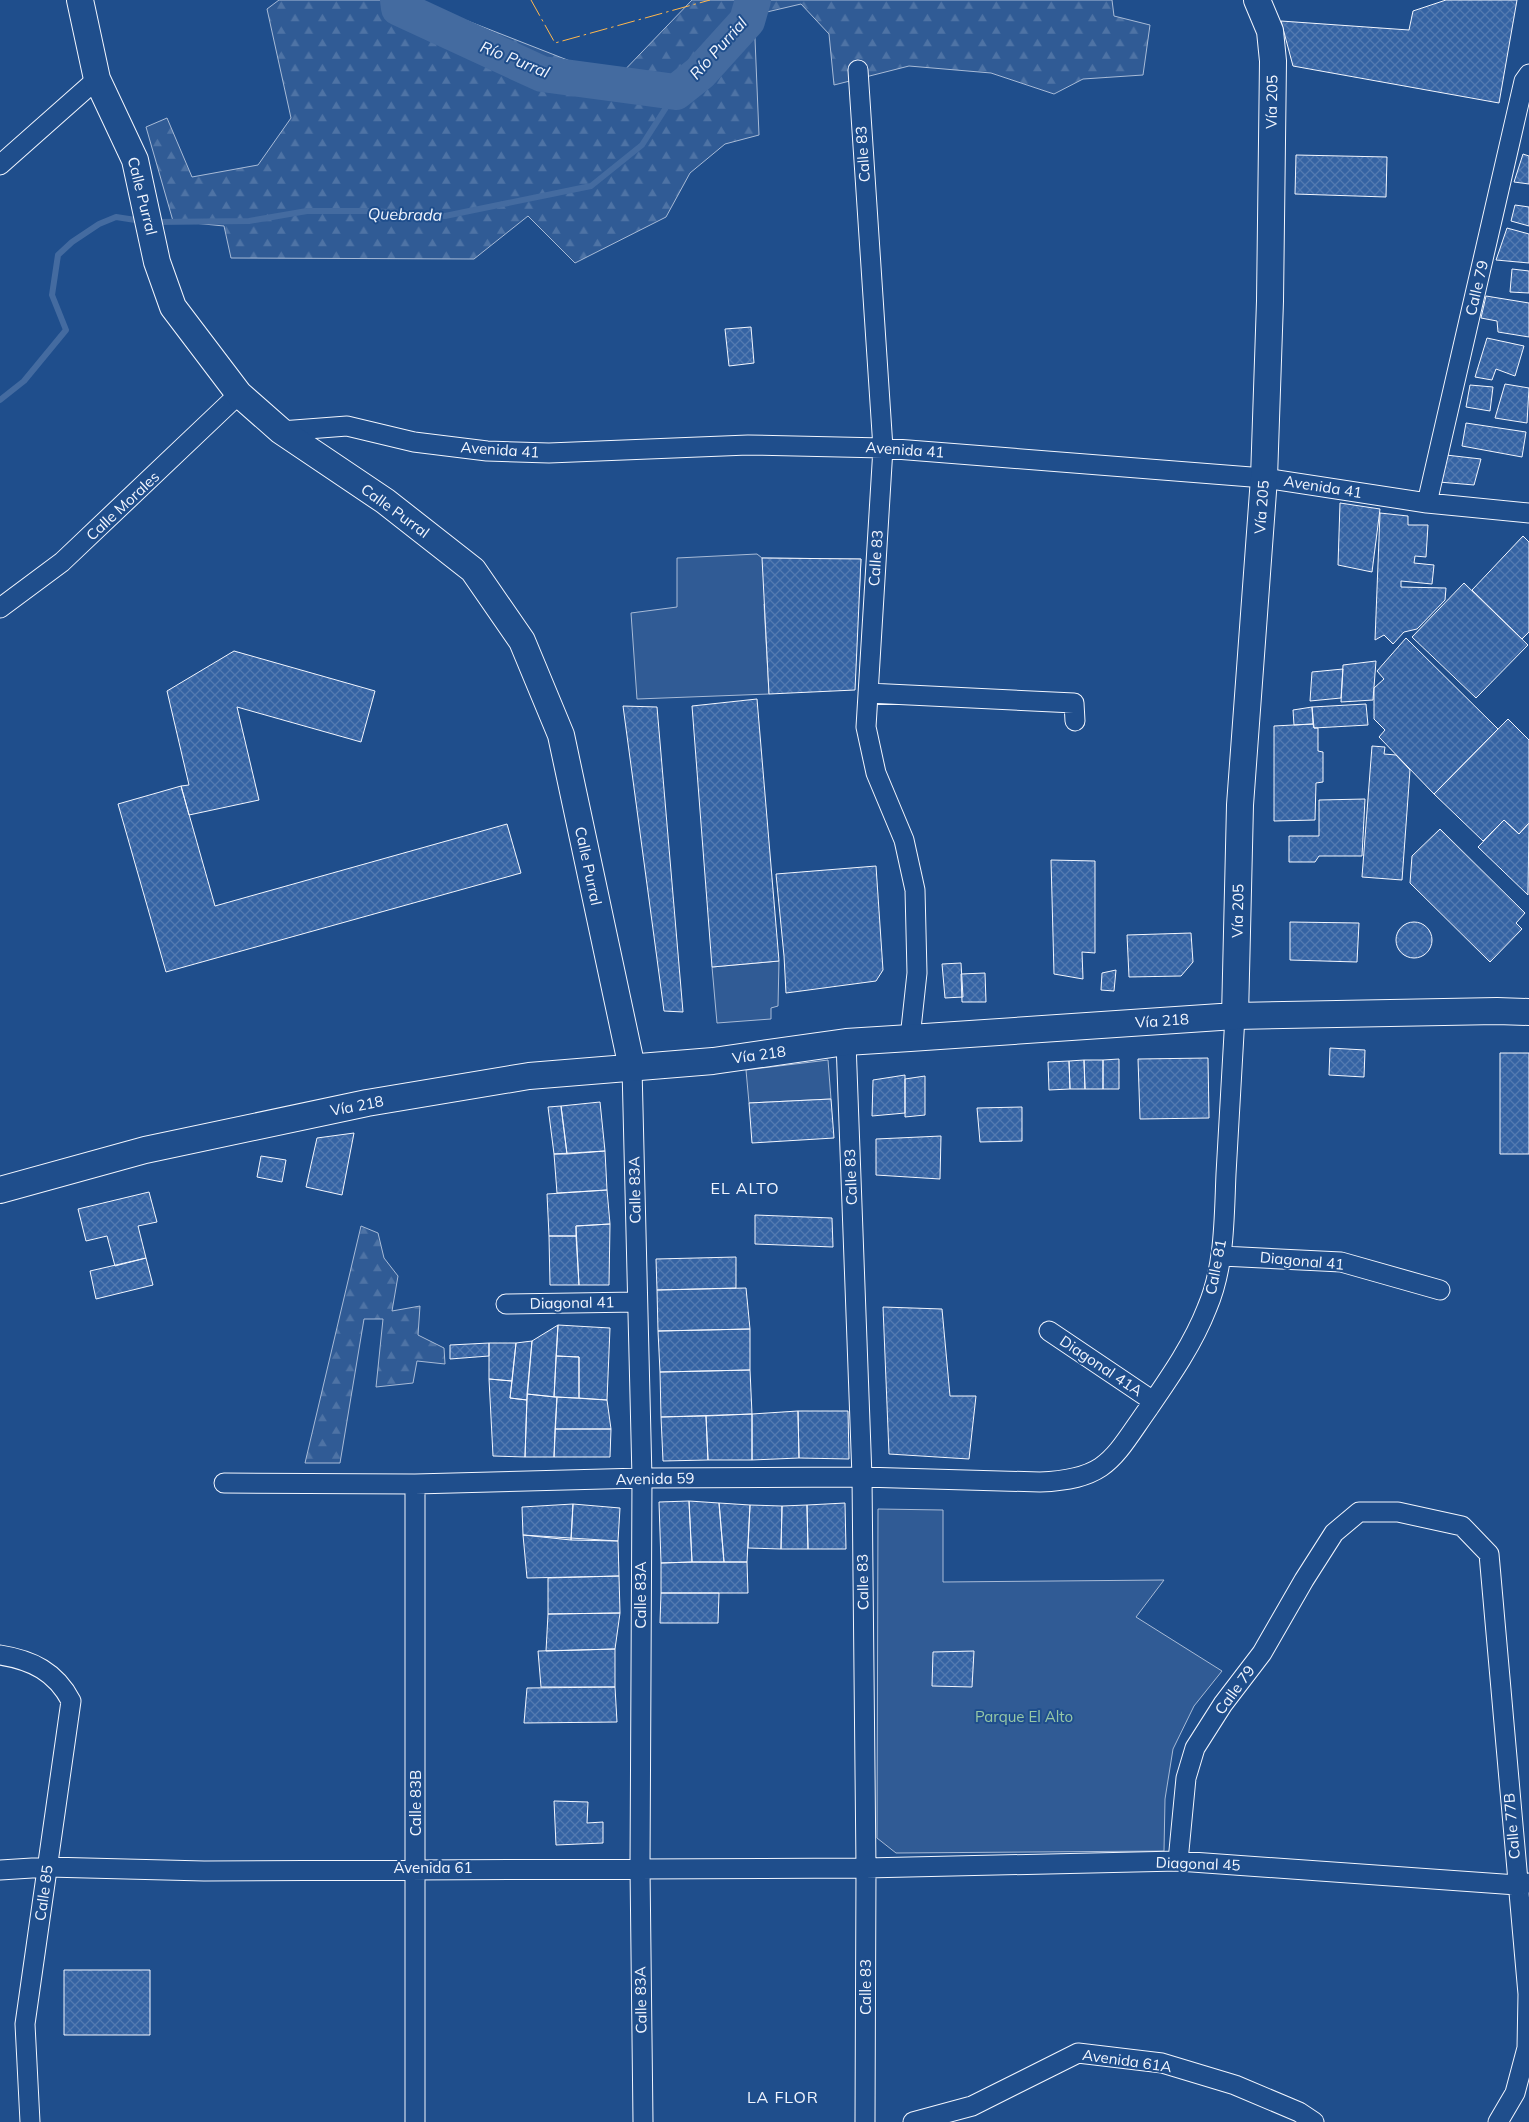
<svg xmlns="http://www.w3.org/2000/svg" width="1529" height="2122" viewBox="0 0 1529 2122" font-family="Mulish,sans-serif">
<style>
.forest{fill:url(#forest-firs);stroke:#a8bbd7}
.built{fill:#305b95;stroke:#a8bbd7}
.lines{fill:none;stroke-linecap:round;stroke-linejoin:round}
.stream{stroke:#446ba0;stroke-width:6}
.river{stroke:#446ba0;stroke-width:36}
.building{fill:url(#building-cross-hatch);stroke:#f2f6ff}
.street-casing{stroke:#f2f6ff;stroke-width:21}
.secondary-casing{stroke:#f2f6ff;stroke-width:28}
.street{stroke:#1f4e8c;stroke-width:19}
.secondary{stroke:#1f4e8c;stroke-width:26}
.power{stroke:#ffb74d;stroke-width:1;stroke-dasharray:18 4 2.5 4;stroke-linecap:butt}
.labels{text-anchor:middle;stroke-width:4;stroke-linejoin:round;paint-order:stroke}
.street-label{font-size:15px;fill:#f2f6ff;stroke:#1f4e8c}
.park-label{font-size:15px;fill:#97c8a6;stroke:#1f4e8c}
.water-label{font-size:16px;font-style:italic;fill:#f2f6ff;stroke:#1f4e8c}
.neighbourhood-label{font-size:16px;letter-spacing:1px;fill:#f2f6ff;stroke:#1f4e8c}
</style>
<defs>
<pattern id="forest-firs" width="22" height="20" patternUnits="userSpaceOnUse" patternTransform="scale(1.25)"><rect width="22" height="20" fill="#305b95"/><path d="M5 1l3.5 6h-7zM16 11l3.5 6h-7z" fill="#4e73a5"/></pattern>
<pattern id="building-cross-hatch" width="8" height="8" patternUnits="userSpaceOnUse" patternTransform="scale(1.25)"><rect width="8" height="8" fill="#3563a3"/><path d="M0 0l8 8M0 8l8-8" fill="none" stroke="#537ab1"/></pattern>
</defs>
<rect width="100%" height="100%" fill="#1f4e8c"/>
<path class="forest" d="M279,0H414L616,79L692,0H1112L1114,16L1150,25L1143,75L1083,79L1054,94L991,73L909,66L834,85L829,34L801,4L754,15L759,135L725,144L690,173L666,217L575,263L528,216L474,259L231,258L224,226L173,221L146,127L167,118L192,177L258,165L291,118L267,9Z
M361,1226L378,1233L384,1258L398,1276L392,1311L420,1306L418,1335L444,1348L445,1364L417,1361L413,1383L376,1387L383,1319H364L340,1463H305Z"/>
<path class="built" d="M757,554L762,558L861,559L859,597L764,604L769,694L637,699L631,613L677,607V558Z
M779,961L778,1006L771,1008V1019L717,1023L712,967Z
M828,1060L831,1099L749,1103L746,1070Z
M878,1509L943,1510V1582L1164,1580L1136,1617L1222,1671L1194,1706L1173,1749L1165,1799L1164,1851L896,1853L877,1838Z"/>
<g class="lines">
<path class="stream" d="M155,222L249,221L307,211H374L445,216L591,186L642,145L676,92
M0,400L24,381L66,330L52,295L58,255L72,242L99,224L116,217L142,221"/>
<path class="river" d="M398,0L399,8L542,74L676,92L700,73L747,21L753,0"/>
</g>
<path class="building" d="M1446,0H1517L1499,103L1293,66L1281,21L1409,30L1413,11Z
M1523,154L1529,156V184L1514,182Z
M1296,155L1387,157L1386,197L1295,194Z
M1515,205L1529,207V226L1511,221Z
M1507,228L1529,234V263L1496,260Z
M1512,269L1529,271V293L1510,292Z
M1486,296L1529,303V337L1498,332L1497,321L1481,318Z
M751,327L754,363L729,366L725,329Z
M1487,338L1524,346L1515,376L1496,369L1492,380L1475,377Z
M1505,384L1529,388L1527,423L1495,418Z
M1470,385L1493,387L1490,411L1466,407Z
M1466,423L1526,432L1522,457L1462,446Z
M1446,455L1481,459L1474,485L1439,482Z
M1340,503L1380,509L1372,572L1338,565Z
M1380,513L1408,516V525H1428L1426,557L1415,556L1414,563L1434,565L1432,584L1401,581V587L1446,588L1445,600L1417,629L1404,632L1393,644L1384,635L1375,640Z
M1523,536L1529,542V632L1522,639L1472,590Z
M762,558L861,559L855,690L769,694Z
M1464,583L1528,645L1476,698L1412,637Z
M1406,638L1498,729L1434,794L1379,737L1385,730L1374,719V688L1384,679L1377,671Z
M234,651L375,691L361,742L237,707L259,800L189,815L181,786L189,785L167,691Z
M1376,661L1373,700L1341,702L1343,665Z
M1343,669L1341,698L1310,701L1312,672Z
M757,699L779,961L712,967L692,706Z
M1366,704L1368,725L1314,728L1312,707Z
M623,706L657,707L683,1012L664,1011Z
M1312,707L1313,724L1294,725L1293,710Z
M1508,719L1529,740V823L1519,834L1504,820L1483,841L1434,794Z
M1313,724L1314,728H1318V751L1323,752V782L1316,783L1315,820L1274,821V726Z
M1372,746L1385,747L1384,754L1396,755L1410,770L1402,880L1362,877Z
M181,786L215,906L507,824L521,873L166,972L118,804Z
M1365,799L1362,856H1319L1315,862H1289V836H1319V800Z
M1504,820L1519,834L1529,823L1528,895L1478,847Z
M1440,829L1525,913L1516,923L1522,929L1490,962L1410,883L1412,856Z
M1051,860L1095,861V953L1082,952L1083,979L1054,974Z
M876,866L883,970L876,981L786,993L784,956L776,874Z
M1290,922L1359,923L1357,962L1290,960Z
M1396 940a18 18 0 1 1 36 0a18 18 0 1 1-36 0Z
M1191,933L1193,962L1181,976L1129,977L1127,935Z
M961,963L963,997L945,998L942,964Z
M1116,970L1114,991L1101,990L1102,973Z
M985,973L986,1002H962L961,974Z
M1330,1048L1365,1050L1364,1077L1329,1075Z
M1500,1053H1529V1154H1500Z
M1208,1058L1209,1118L1140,1119L1138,1059Z
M1119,1059V1089H1103V1060Z
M1084,1060L1085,1089H1070L1069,1061Z
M1084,1060H1103V1089H1085Z
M1069,1061L1070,1089L1049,1090L1048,1062Z
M905,1075V1113L872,1116L873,1080Z
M925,1076V1115L905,1117V1079Z
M831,1099L834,1138L752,1143L749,1103Z
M600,1102L605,1151L567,1154L561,1106Z
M561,1106L567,1154H554L548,1107Z
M1022,1107V1141L980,1142L977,1108Z
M354,1133L342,1195L306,1187L317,1138Z
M941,1136L940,1179L876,1175V1139Z
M605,1151L607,1190L557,1193L554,1154Z
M261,1156L286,1160L282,1182L257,1177Z
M607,1190L610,1224L576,1226V1236H549L547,1194Z
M149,1192L157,1222L138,1226L146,1258L115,1266L107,1236L86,1241L78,1209Z
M755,1215L832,1218L833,1247L755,1244Z
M610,1224L609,1285H579L576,1226Z
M549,1236H576L579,1285H550Z
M736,1257V1288L657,1290L656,1259Z
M146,1258L153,1285L96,1299L90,1271Z
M746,1288L750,1329L658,1331L657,1290Z
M883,1307L942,1309L950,1396H976L969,1459L889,1454Z
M558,1325L610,1328L607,1400L579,1398V1357L556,1356Z
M558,1325L554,1397L527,1394L532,1341Z
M750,1329V1370L660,1372L658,1331Z
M532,1341L527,1400L510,1398L516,1343Z
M489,1343H516L512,1381L489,1379Z
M489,1343V1356L450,1359V1345Z
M556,1356L579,1357V1398L554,1397Z
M750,1370L752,1414L661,1417L660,1372Z
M489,1379L512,1381L510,1398L527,1400L525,1457L493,1456Z
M527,1394L557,1397L554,1457H525Z
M557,1397L607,1400L611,1429H555Z
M798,1411L799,1458L752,1460V1414Z
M798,1411H848L849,1459L799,1458Z
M752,1414V1460H708L706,1416Z
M706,1416L708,1460L663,1461L661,1417Z
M555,1429H611L610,1457H554Z
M689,1501L692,1562L661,1563L659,1502Z
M689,1501L719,1503L724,1562H692Z
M719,1503L750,1505L747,1562H724Z
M845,1503L846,1549H808L807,1505Z
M573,1504L620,1508L618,1541L571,1540Z
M573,1504L571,1540L523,1535L522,1507Z
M750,1505L782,1506L781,1549L748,1548Z
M807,1505L808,1549H781L782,1506Z
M523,1535L618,1541L619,1576L527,1578Z
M692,1562H747L748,1593H661V1563Z
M619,1576L620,1613L548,1614V1578Z
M661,1593H719L718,1623H660Z
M620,1613L615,1649L546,1651L548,1614Z
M615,1649V1687H541L538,1651Z
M974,1651L972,1687L932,1686L933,1652Z
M615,1687L617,1722L524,1723L527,1688Z
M554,1801L588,1802L587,1823L603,1822V1843L556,1845Z
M64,1970H150V2035H64Z"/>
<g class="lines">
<g class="street-casing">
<path id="street" d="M858,70L883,448L866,727L876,773L904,840L915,890L917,973L910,1038
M0,165L97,79
M281,431L347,426L414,442L487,451L549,453L748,445L883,448L1264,478L1427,503L1529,513
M1427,503L1524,81L1529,74
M0,608L62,562L239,394
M868,693L1074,703L1075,721
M846,1042L862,1477L866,1868L865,2122
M632,1068L642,1478L640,1868L643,2122
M1222,1256L1341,1262L1440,1290
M506,1304L637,1302
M1049,1331L1153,1401
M224,1483L415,1484L642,1478L862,1477L1040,1482C1107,1479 1112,1460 1148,1409C1170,1377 1193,1344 1207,1308C1225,1266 1224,1219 1226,1174C1229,1121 1232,1069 1235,1016
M415,1484V2122
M0,1655C32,1660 56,1672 71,1701L25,2024L30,2122
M1178,1861L1186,1778L1195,1748L1223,1704L1262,1653L1304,1580L1334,1533L1359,1512H1398L1462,1526L1489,1554L1528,1994L1527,2048L1515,2093L1498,2122
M0,1870L48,1867L204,1871L866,1868L1178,1861L1517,1885L1529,1883
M913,2122L972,2106L1078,2053L1162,2063L1235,2085L1299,2112L1314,2122"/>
</g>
<g class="secondary-casing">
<path id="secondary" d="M80,0L97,79L135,160L157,262L173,307L239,394L281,431L385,501L473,570L522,641L561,735L632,1068
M1235,1016L1240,805L1264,478L1270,301L1273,61L1270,31L1257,0
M0,1190L145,1150L367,1103L529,1076L713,1061L846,1042L910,1038L1235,1016L1497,1011L1529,1012"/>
</g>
<use href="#street" class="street"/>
<use href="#secondary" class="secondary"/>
<path class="power" d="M531,0L555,43L710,0"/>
</g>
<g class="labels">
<g class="street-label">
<text transform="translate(1272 102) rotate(-89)" y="5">Vía 205</text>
<text transform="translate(863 154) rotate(-94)" y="5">Calle 83</text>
<text transform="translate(142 196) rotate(76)" y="5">Calle Purral</text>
<text transform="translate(1477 288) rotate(-77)" y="5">Calle 79</text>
<text transform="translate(500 450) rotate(4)" y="5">Avenida 41</text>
<text transform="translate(905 450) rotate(4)" y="5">Avenida 41</text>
<text transform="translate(1323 487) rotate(9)" y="5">Avenida 41</text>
<text transform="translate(123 506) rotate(-43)" y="5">Calle Morales</text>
<text transform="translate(1262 507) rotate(-86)" y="5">Vía 205</text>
<text transform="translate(395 511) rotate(36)" y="5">Calle Purral</text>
<text transform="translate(876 558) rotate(-86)" y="5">Calle 83</text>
<text transform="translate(588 866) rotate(78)" y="5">Calle Purral</text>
<text transform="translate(1238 911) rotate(-89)" y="5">Vía 205</text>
<text transform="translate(1162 1021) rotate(-4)" y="5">Vía 218</text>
<text transform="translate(759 1055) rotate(-8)" y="5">Vía 218</text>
<text transform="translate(357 1106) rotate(-11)" y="5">Vía 218</text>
<text transform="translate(851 1177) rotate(-92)" y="5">Calle 83</text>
<text transform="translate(635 1190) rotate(-91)" y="5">Calle 83A</text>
<text transform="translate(1302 1261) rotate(5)" y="5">Diagonal 41</text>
<text transform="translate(1216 1267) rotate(-79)" y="5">Calle 81</text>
<text transform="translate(572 1303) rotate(-1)" y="5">Diagonal 41</text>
<text transform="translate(1101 1366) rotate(34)" y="5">Diagonal 41A</text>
<text transform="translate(655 1479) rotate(-1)" y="5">Avenida 59</text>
<text transform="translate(863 1582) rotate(-91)" y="5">Calle 83</text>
<text transform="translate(641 1595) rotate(-90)" y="5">Calle 83A</text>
<text transform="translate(1235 1690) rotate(-54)" y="5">Calle 79</text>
<text transform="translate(416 1803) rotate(-90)" y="5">Calle 83B</text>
<text transform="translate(1512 1826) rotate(-95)" y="5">Calle 77B</text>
<text transform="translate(1198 1864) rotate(2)" y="5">Diagonal 45</text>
<text x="433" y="1873">Avenida 61</text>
<text transform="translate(44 1893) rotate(-82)" y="5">Calle 85</text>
<text transform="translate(866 1987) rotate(-90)" y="5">Calle 83</text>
<text transform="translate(641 2000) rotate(-91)" y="5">Calle 83A</text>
<text transform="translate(1127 2061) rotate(8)" y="5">Avenida 61A</text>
</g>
<g class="park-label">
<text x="1024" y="1722">Parque El Alto</text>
</g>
<g class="water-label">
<text transform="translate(718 48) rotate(-48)" y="6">Río Purrial</text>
<text transform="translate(515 59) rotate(22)" y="6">Río Purral</text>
<text transform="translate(405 214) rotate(1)" y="6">Quebrada</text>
</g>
<g class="neighbourhood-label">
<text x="745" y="1194">EL ALTO</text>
<text x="783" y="2103">LA FLOR</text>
</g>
</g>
</svg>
